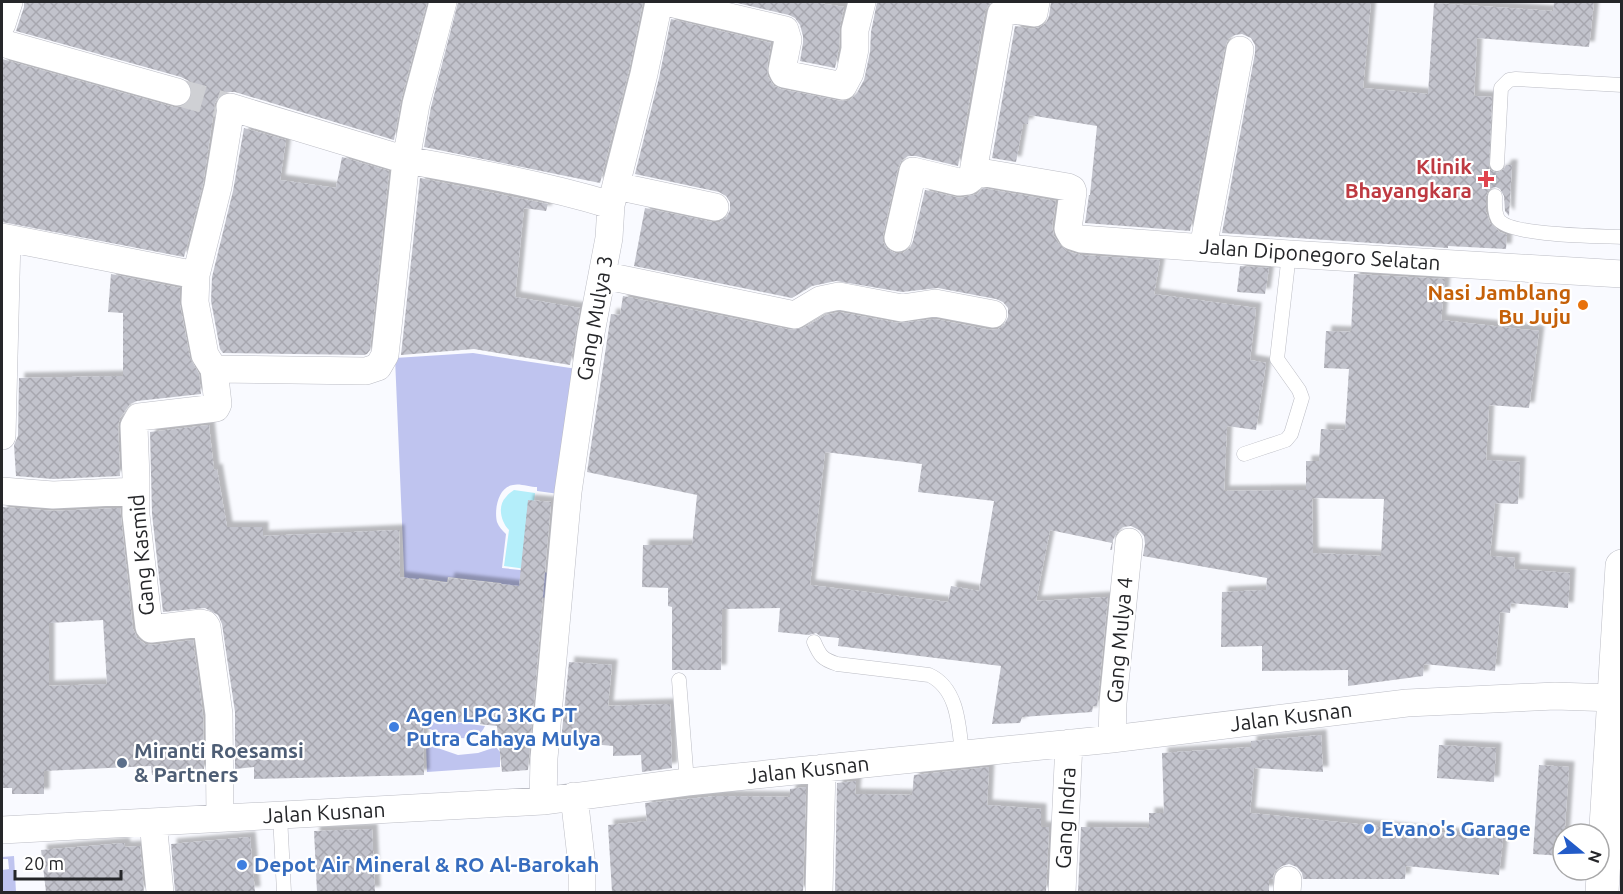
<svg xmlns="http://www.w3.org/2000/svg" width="1623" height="894" viewBox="0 0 1623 894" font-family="Ubuntu,sans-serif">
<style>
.green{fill:#bfc4ef}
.water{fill:#b4eefa}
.building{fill:url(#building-cross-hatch);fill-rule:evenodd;filter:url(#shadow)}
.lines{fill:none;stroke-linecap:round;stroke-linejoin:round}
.minor-tunnel{stroke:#cfd0d4;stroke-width:27;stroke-dasharray:27 14;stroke-linecap:butt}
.service-casing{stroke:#bcbdc5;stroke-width:15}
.minor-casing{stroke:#bcbdc5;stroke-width:28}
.trunk-casing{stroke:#bcbdc5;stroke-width:34}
.service{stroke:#fff;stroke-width:14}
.minor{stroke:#fff;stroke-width:27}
.trunk{stroke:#fff;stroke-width:33}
.health-dot{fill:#e0444e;stroke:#fff;stroke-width:2}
.food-dot{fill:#e8710a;stroke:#fff;stroke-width:2}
.shop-dot{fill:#3f7fe0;stroke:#fff;stroke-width:2}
.service-dot{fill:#5c6f8a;stroke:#fff;stroke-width:2}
.labels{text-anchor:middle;stroke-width:4.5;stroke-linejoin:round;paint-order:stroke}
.health-label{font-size:21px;font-weight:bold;fill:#be3a42;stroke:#fff;text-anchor:end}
.street-label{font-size:21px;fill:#252629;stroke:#fff}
.food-label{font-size:21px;font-weight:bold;fill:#c56008;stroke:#fff;text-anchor:end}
.shop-label{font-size:21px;font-weight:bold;fill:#366cbe;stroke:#fff;text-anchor:start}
.service-label{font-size:21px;font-weight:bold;fill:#4e5e75;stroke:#fff;text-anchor:start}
</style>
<defs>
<pattern id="building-cross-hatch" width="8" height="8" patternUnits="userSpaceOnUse" patternTransform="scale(1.5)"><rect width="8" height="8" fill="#c2c3cc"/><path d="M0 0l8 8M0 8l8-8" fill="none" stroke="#a7a7af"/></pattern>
<filter id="shadow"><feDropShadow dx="5.5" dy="-5.5" stdDeviation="1.5" flood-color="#0004"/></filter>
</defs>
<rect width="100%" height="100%" fill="#f9faff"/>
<path class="green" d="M473,353L577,369L559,494L537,491V487C530,487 519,483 513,485C498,487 494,510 497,522C499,527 502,530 506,534L502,568L550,573L547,598L500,593L501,583L448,577L447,582L419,578L417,586L405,593L395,358Z
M424,695L459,699L456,722L485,726C475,749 443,734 425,727Z
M426,744L458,755L478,753L496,747L500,752V767L427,772Z
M14,856L16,892H2V870L9,869L8,859H2V857Z"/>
<path class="water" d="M514,490L535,493L526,569L504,566L509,530C501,522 497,506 506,497C508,494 511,492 514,490Z"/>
<path class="building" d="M24,2H427L401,100L394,140L235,92H226L219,96L215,103L203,184L184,257L2,222V59L173,107H180L188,104L192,96V88L189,81L181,77L16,31L24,7Z
M458,2H643L629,70L600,183L424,147L431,107Z
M733,2H813L844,7L840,26L839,47L835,68L800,61L803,43V36L800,25L795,18L789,15Z
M877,2H992L989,4L985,11L958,166L916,156H908L901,161L898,168L883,235V242L887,249L895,253H903L910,248L913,241L925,190L960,198L977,194L983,188L1056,201L1052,227L1054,236L1059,244L1067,251L1080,255L1160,260L1154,294L1256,308L1250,360L1266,363L1256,430L1227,426L1224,491L1306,490V461H1319L1321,429L1345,430L1349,369L1324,368L1326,331L1351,332L1354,274L1445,279L1441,320L1539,331L1529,408L1489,405L1486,460L1520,462L1518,504L1495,503L1490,556L1515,558L1514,569L1570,573L1568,608L1511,603L1510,613L1500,612L1495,671L1424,664L1423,676L1348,686V670L1262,671V646L1221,647L1222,592L1266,590L1267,578L1143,556L1145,544L1144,536L1139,530L1131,526L1123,527L1117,532L1113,540L1112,550H1110L1112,543L1050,530L1036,601L1108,597L1097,706H1093L1092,712L1022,717L1020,723L992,724L1001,666L838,646L839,638L820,636L816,633L809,635L778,632L780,608L722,609L721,670H672V607L668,606V588L642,587L643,545H692L697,495L587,472L611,314L620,315L623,296L792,330L803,328L826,315L839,312L899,323L935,319L991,330L998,329L1004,325L1008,317V308L1003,302L996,299L938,288L902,292L836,281L812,286L792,298L634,266L645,208L712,222H720L726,218L730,210V202L726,196L719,192L635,174L659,78L671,19L771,43L767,68L768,77L774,86L781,89L841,101L850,100L857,93L864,80L870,52L871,32ZM825,452L922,464L918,492L994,501L979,591L951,586L948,602L810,585ZM1312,498L1384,499L1381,556L1313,553Z
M1051,2H1371L1363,88L1428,94L1434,3L1553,11L1554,2H1594L1589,47L1477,38L1474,96L1492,97L1489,168L1492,171L1497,173L1504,169L1506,165H1512L1509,216L1505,211L1504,196L1500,189L1496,187L1491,188L1488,191L1486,196V212L1490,223L1500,232L1507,235L1506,249L1448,246V248L1222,233L1255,53V45L1251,38L1242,34L1235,35L1228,39L1225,47L1190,231L1085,223L1089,195H1090L1097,126L1029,115L1028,124H1023L1016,162L992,158L1015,26L1032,29L1040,27L1046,23L1049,16Z
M244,128L286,140L280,180L336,188L342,157L389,171L370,350L367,354L364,355L223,353L220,349L211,301L212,277L233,191Z
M420,178L548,204L546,211L524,208L515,297L580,308L570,365L474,349L401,355Z
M1240,266L1269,268L1265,294L1237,292Z
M111,274L180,288V305L190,358L199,374L201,394L137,401L130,404L120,418L118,426L120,476L53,479L16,476L14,445L18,436L19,378L123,376V313L108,312Z
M209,425L214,470L217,469L227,527H263V536L399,530L400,577L448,583L449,578L519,586L528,500L551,502L528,770L502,772L497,726L423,718L424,775L254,779V767L235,769V712L222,624L218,615L205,608L163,612L152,514L150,432Z
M2,507L54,511L120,508L133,629L137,638L145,644L152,645L193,640L203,715L204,771L152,775L151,766L44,771V794H12V788H2ZM103,620L107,684L49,686V623Z
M569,662L612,665L608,706L670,704L672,768L642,772L641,755L613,756V746L561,741Z
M1321,735L1323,772L1254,768L1250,813L1503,839L1499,875L1406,866L1405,879H1303L1302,873L1297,867L1289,864L1282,866L1275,871L1272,879H1269V891L1243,892H1078L1081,827L1149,828V813H1164L1162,753L1251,747V741Z
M1439,745L1496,748L1494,782L1437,778Z
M1539,765L1569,767L1563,856L1533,854Z
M989,767L987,805L1041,809V827H1049L1046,892H835L837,783L856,781L855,794L912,795L914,775Z
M806,787L803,892H612L608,825L647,821L645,803L718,796L790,797V789Z
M372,829L375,892H317L314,831Z
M250,837L255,892H175L171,844Z
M124,843L125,847L140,846L144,892H46L41,850Z"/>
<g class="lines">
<path class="minor-tunnel" d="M177,92L230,107"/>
<g class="service-casing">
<path id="service" d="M1497,164L1501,88L1509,80L1516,79L1622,85
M1495,196C1495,204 1494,212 1498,219C1509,236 1599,236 1622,237
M1244,454L1286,440L1291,434L1302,398L1299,390L1277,359L1289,254
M814,642C820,656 822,659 837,664L929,675C958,688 959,726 962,754
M679,680L687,782
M280,816L284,892"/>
</g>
<g class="minor-casing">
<path id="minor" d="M443,2L416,104L406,160C474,172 544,185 611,205L609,238L591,333L568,492L544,758L543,801
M666,2L785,30L788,40L782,70L784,74L843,86L850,73L855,49V30L862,2
M2,24L9,2
M2,43L177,92
M974,171L1068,187L1072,189L1073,192L1068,229L1072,236L1081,239L1289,254L1622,274
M616,186L715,207
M611,205L644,74L659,2
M2,237L196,275
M898,238L913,171L959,182L968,181L972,178L1001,14L1014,10L1034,13L1036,2
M1203,248L1240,50
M602,275L795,315L820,300L839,296L902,308L935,303L993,314
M214,369L205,355L195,302L196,275L218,187L231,108
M2,436L7,238
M2,491L53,495L136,491
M1112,739L1113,703L1129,542
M574,796L582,866V892
M220,818L219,714L207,627L205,624L201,623L151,629L149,627L136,515V478L134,426L139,417L216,408L218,404L214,369L366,371L378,367L385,355L406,160L230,107
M153,822L160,892
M2,830L543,801L687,782L1112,739L1407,703L1555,696L1614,698
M819,892L822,768
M1062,892L1069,743
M1287,892L1288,880"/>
</g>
<g class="trunk-casing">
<path id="trunk" d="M1602,892L1622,566"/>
</g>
<use href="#service" class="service"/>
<use href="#minor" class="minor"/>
<use href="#trunk" class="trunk"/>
</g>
<path class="health-dot" d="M1483 170h6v6h6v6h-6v6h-6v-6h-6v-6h6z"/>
<circle class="food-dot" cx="1583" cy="305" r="6"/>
<g class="shop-dot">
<circle cx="394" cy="727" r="6"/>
<circle cx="1369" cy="829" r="6"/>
<circle cx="242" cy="865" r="6"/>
</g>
<circle class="service-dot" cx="122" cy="763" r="6"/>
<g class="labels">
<g class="health-label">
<text x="1472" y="174">Klinik<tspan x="1472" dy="24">Bhayangkara</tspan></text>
</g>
<g class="street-label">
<text transform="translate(1320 255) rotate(4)" y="7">Jalan Diponegoro Selatan</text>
<text transform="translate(595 318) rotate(-80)" y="7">Gang Mulya 3</text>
<text transform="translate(142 555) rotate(-95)" y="7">Gang Kasmid</text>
<text transform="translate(1120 640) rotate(-85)" y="7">Gang Mulya 4</text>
<text transform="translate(1291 717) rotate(-7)" y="7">Jalan Kusnan</text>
<text transform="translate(808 770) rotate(-6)" y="7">Jalan Kusnan</text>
<text transform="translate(324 813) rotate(-3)" y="7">Jalan Kusnan</text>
<text transform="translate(1066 818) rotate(-87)" y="7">Gang Indra</text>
</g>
<g class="food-label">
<text x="1571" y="300">Nasi Jamblang<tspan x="1571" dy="24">Bu Juju</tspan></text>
</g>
<g class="shop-label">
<text x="406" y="722">Agen LPG 3KG PT<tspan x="406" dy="24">Putra Cahaya Mulya</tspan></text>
<text x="1381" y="836">Evano's Garage</text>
<text x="254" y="872">Depot Air Mineral &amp; RO Al-Barokah</text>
</g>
<g class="service-label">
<text x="134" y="758">Miranti Roesamsi<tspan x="134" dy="24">&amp; Partners</tspan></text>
</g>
</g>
<rect width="1623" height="894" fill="none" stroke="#252629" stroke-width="6"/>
<g transform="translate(1581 852) rotate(109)"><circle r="28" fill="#ffffff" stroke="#a8a8a9" stroke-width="1.5"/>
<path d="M0-4.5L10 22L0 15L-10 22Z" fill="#225bc8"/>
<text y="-9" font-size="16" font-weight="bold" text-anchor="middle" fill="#252629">N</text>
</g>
<path d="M15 870v9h106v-9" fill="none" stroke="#252629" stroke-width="3"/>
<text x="24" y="870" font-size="18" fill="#252629" stroke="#ffffff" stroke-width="4.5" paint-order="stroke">20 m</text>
</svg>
